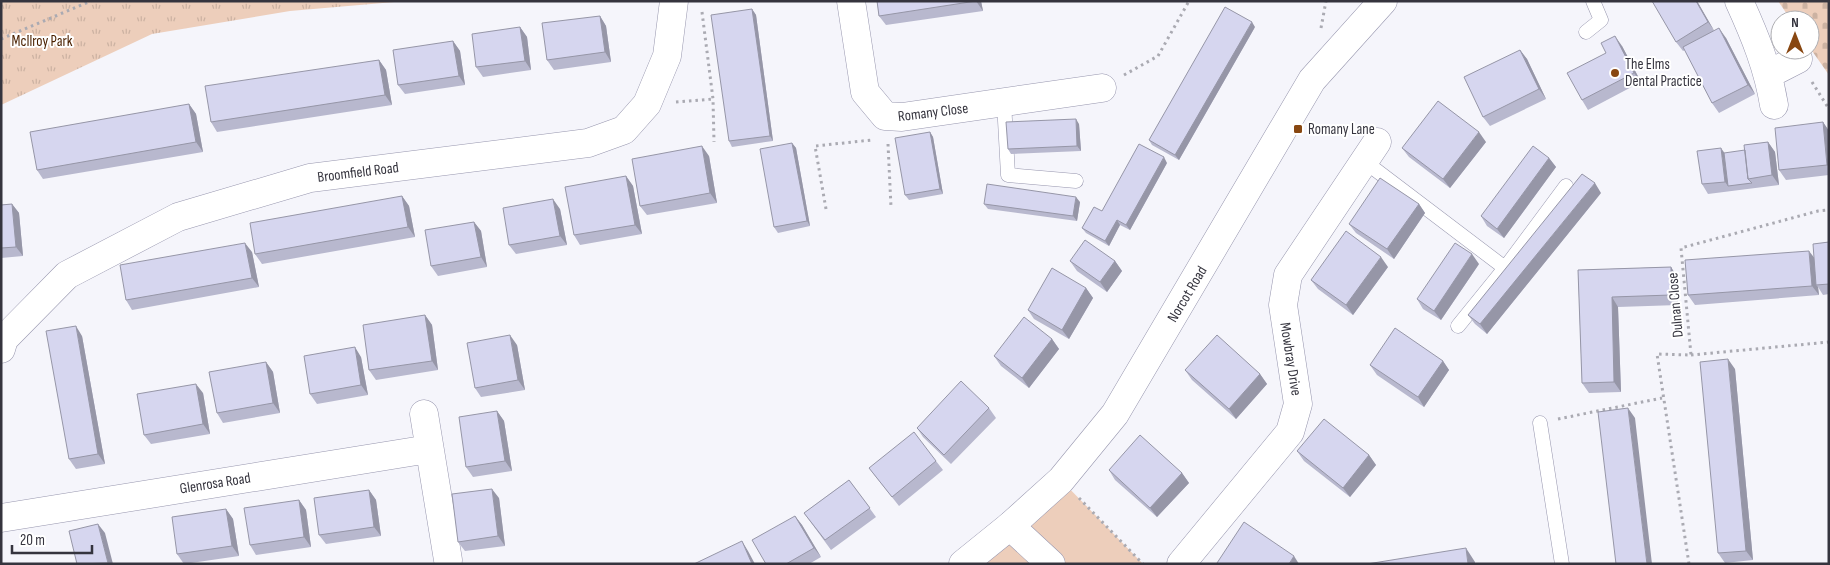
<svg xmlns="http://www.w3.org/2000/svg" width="1830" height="565" viewBox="0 0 1830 565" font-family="'Sofia Sans Condensed',sans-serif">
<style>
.grass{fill:#edcebb}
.cemetery{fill:url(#cemetery-stones)}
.park{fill:url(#park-tufts)}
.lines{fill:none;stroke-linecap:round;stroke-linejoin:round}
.lane-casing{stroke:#9796ae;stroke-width:15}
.street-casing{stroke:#9796ae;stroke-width:29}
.secondary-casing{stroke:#9796ae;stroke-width:29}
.path{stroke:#aaaab2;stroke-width:3;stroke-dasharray:2.5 4;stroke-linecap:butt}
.lane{stroke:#fff;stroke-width:14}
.street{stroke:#fff;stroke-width:28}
.secondary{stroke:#fff;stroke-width:28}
.wall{fill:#b8b8ce}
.shaded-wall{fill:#9696a7}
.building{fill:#d6d6ef;stroke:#9696a7}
.poi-dot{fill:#884711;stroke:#fff;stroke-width:2}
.labels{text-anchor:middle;stroke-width:4;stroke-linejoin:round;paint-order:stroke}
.park-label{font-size:15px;fill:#4a2100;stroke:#fff}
.poi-label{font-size:15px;fill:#35343e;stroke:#fff;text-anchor:start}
.street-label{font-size:15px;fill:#35343e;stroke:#fff}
</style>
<defs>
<pattern id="cemetery-stones" width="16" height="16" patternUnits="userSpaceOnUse" patternTransform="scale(1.25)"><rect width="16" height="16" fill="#edcebb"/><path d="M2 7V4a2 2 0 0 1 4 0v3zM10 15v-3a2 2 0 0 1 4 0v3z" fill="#ccb2a2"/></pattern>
<pattern id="park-tufts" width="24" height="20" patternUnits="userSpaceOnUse" patternTransform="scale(1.25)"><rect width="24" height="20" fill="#edcebb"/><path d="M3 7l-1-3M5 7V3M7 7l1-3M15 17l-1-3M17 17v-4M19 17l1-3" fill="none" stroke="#ccb2a2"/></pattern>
</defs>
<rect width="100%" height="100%" fill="#f5f5fb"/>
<path class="grass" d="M1061,480L1143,564H963Z"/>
<path class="cemetery" d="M1778,1H1829V75L1810,48V20H1791Z"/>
<path class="park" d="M1,1H406L290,11L152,34L1,105Z"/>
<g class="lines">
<g class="lane-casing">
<path id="lane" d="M1586,32L1601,20L1593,1
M1004,102L1008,175L1076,181
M1364,161L1505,268
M1458,326L1505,268L1566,186
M1540,423L1562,564"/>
</g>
<g class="street-casing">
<path id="street" d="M851,1L865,92L885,116L902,117L1102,88
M1739,1C1755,36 1768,68 1774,105
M1769,74L1798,59
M1,349L4,339L67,275L178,217L310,178L588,143L624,130L647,104L667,56L674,1
M424,414L448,560
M1,518L429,449
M1010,526L1051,564
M1181,564L1290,432L1298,404L1283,305L1288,275L1377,142"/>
</g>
<g class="secondary-casing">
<path id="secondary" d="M963,564L1010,526L1061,480L1115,414L1312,80L1383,1"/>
</g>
<path class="path" d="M702,12L713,99L714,142
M1321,28L1326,1
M1,39L91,1
M1124,75L1158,56L1189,1
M1812,82L1829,109
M676,102L713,99
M888,144L891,207
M826,209L815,146L872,140
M1691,355L1829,342
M1558,419L1662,398
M1079,498L1143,564
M1689,564L1657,354L1691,355L1681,248L1818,211L1829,210"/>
<use href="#lane" class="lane"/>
<use href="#street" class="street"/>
<use href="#secondary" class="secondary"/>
</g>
<path class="wall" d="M877,1H981L983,11L886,25L879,16Z
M1697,1L1714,31L1726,38L1755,94L1719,113L1712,103L1685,50L1683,51L1676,42Z
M752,9L756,15L773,141L732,147L729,141Z
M600,16L606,26L611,62L554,70L547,60Z
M520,27L527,37L531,70L483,77L476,67Z
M1255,27L1179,160L1152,145L1149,140Z
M453,41L460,51L465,85L405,94L398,85Z
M1622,46L1641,82L1588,110L1582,100Z
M1520,50L1527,59L1546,99L1490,126L1483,117Z
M379,60L386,70L392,105L217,132L211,122Z
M189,104L196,114L203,152L43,179L37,170Z
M1823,122L1829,131V175L1786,180L1779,170Z
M1079,124L1081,151L1011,154L1008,149Z
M930,132L933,137L943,194L909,200L905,195Z
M1486,142L1450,188L1409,157L1402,148Z
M1768,142L1775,152L1779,185L1708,194L1702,184L1745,150Z
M792,143L796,148L810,226L778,233L774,227Z
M709,156L717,203L647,215L640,206Z
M1549,158L1556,167L1504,238L1487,226L1481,216Z
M1167,163L1130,230L1120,225L1109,246L1086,233L1082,228Z
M626,176L633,186L642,234L580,245L574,235Z
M1601,193L1487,334L1475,324L1468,315Z
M402,196L409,206L415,237L262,264L255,254Z
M1080,202L1077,221L988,209L984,204Z
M12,204L19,213L23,256L1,258V205Z
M1419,204L1425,213L1394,259L1356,233L1349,224Z
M560,209L567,245L516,254L509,245Z
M474,222L481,231L487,267L438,276L431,266Z
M1829,242V294L1823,295L1818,287L1819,295L1695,305L1688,295L1815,259Z
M252,252L259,287L132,310L126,300Z
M1070,261H1115L1122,271L1107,292L1077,271Z
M1479,264L1441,320L1423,309L1417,299Z
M1388,267L1353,315L1318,289L1311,280Z
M1671,267L1677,277L1678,305L1618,307L1621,392L1589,393L1582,383L1578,270Z
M1086,288L1093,298L1069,339L1034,319L1028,310Z
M425,315L432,325L438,370L376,380L369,370Z
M82,336L105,464L76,469L69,459Z
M1052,339L1059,349L1029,388L1001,366L994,356Z
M517,345L525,390L481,397L475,388Z
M361,357L368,395L317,404L310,394Z
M1443,361L1449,370L1424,407L1377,375L1370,365Z
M266,362L273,372L280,413L223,423L217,413Z
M1735,369L1753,560L1725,563L1718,553Z
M1185,370L1260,374L1267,384L1236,419L1192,380Z
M203,393L210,434L151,444L144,435Z
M989,408L996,418L951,464L923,437L917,428Z
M497,411L504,421L512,471L473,477L466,467Z
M1297,451L1369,455L1376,465L1350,497L1304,461Z
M936,461L943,470L899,506L869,468Z
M1109,470L1182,473L1189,483L1157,517L1115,480Z
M849,480L876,517L831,550L804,513Z
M369,490L376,500L381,536L326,544L319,535Z
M499,498L505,546L465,551L458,542Z
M299,500L306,510L311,547L256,555L250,545Z
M226,509L233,519L239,556L184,564L177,554Z
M795,516L802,525L821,557L809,564H766Z"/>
<path class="shaded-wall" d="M976,1H981L983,11Z
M1696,1H1697L1715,32L1708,22Z
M752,9L756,15L773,141L770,136Z
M600,16L606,26L611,62L605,52Z
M1252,22L1255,27L1179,160L1175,155Z
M520,27L527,37L531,70L525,61Z
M1719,28L1726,38L1755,94L1748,85Z
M1615,36L1622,46L1641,82L1634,73Z
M453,41L460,51L465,85L459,76Z
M1520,50L1527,59L1546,99L1539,89Z
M379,60L386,70L392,105L385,95Z
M189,104L196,114L203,152L196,142Z
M1076,119L1079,124L1081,151L1077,146Z
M1823,122L1829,131V167L1827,165Z
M930,132L933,137L943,194L940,189Z
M1479,132L1486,142L1450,188L1443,179Z
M1768,142L1775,152L1779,185L1772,175Z
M792,143L796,148L810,226L807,221Z
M702,146L709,156L717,203L710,193Z
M1721,148L1728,158V186L1725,182Z
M1164,157L1167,163L1130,230L1126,225Z
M1549,158L1556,167L1504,238L1497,229Z
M626,176L633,186L642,234L635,225Z
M1595,183L1601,193L1487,334L1480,324Z
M402,196L409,206L415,237L408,227Z
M1076,197L1080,202L1077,221L1073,216Z
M553,199L560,209L567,245L560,236Z
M12,204L19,213L23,256L16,247Z
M1419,204L1425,213L1394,259L1387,249Z
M1117,220L1120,225L1109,246L1105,241Z
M474,222L481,231L487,267L481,257Z
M245,243L252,252L259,287L252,278Z
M1809,251L1816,260V285L1818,287L1819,295L1812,286Z
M1472,254L1479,264L1441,320L1434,311Z
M1381,257L1388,267L1353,315L1346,305Z
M1115,261L1122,271L1107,292L1100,282Z
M1671,267L1677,277L1678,305L1671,295Z
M1086,288L1093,298L1069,339L1062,330Z
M1612,297L1618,307L1621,392L1614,382Z
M425,315L432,325L438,370L432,361Z
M76,326L82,336L105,464L98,454Z
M510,335L517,345L525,390L518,380Z
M1052,339L1059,349L1029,388L1022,378Z
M355,347L361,357L368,395L361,385Z
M1728,359L1735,369L1753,560L1746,551Z
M1443,361L1449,370L1424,407L1418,397Z
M266,362L273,372L280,413L273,403Z
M1260,374L1267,384L1236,419L1229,409Z
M196,384L203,393L210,434L203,424Z
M1628,408L1635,418L1652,564H1647Z
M497,411L504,421L512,471L505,461Z
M1369,455L1376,465L1350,497L1343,488Z
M1182,473L1189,483L1157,517L1150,508Z
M492,489L499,498L505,546L498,536Z
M369,490L376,500L381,536L374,527Z
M299,500L306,510L311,547L304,537Z
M226,509L233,519L239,556L232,546Z
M795,516L802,525L821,557L814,548Z
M98,524L105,533L113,564L108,563Z
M742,541L748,551L755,564H752Z
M1466,548L1475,562V564H1468Z
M1294,556L1299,564H1289Z"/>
<path class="building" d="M877,1H976L879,16Z
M1652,1H1696L1708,22L1676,42Z
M1225,7L1252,22L1175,155L1149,140Z
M752,9L770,136L729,141L711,15Z
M600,16L605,52L547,60L542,23Z
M520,27L525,61L476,67L472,34Z
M1719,28L1748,85L1712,103L1683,47Z
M1615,36L1634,73L1582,100L1567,73L1606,53L1601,43Z
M453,41L459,76L398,85L393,50Z
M1520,50L1539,89L1483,117L1464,77Z
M379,60L385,95L211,122L205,86Z
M1438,101L1479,132L1443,179L1402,148Z
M189,104L196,142L37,170L30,132Z
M1076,119L1077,146L1008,149L1006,122Z
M1823,122L1827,165L1779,170L1775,128Z
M930,132L940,189L905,195L895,138Z
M1768,142L1772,175L1748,179L1744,145Z
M792,143L807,221L774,227L760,149Z
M1139,144L1164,157L1126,225L1117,220L1105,241L1082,228L1094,207L1102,211Z
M702,146L710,193L640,206L632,159Z
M1533,146L1549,158L1497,229L1481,216Z
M1721,148L1725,182L1702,184L1697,151Z
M1745,150L1748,179L1752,183L1728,186L1724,153Z
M1582,174L1595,183L1480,324L1468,315Z
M626,176L635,225L574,235L565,187Z
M1380,178L1419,204L1387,249L1349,224Z
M987,184L1076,197L1073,216L984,204Z
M402,196L408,227L255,254L250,223Z
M553,199L560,236L509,245L503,208Z
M12,204L16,247L1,248V205Z
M474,222L481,257L431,266L425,230Z
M1346,231L1381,257L1346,305L1311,280Z
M1085,240L1115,261L1100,282L1070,261Z
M1829,242V284L1816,285L1813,244Z
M245,243L252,278L126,300L120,265Z
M1455,243L1472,254L1434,311L1417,299Z
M1809,251L1812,286L1688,295L1685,260Z
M1671,267V295L1612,297L1614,382L1582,383L1578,270Z
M1052,268L1086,288L1062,330L1028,310Z
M425,315L432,361L369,370L363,325Z
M1024,317L1052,339L1022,378L994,356Z
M76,326L98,454L69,459L46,331Z
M1395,328L1443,361L1418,397L1370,365Z
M510,335L518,380L475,388L467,343Z
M1217,335L1260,374L1229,409L1185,370Z
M355,347L361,385L310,394L304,356Z
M1728,359L1746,551L1718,553L1700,362Z
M266,362L273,403L217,413L209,372Z
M961,381L989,408L944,455L917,428Z
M196,384L203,424L144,435L137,394Z
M1628,408L1647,564H1616L1598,412Z
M497,411L505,461L466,467L459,417Z
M1324,419L1369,455L1343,488L1297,451Z
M914,432L936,461L892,497L869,468Z
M1140,435L1182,473L1150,508L1109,470Z
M849,480L870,508L825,540L804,513Z
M492,489L498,536L458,542L452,494Z
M369,490L374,527L319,535L314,498Z
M299,500L304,537L250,545L244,508Z
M226,509L232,546L177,554L172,517Z
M795,516L814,548L786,564H766L752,540Z
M1244,522L1294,556L1289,564H1218L1217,563Z
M98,524L108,563L77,564L69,531Z
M742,541L752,564H694Z
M1466,548L1468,564H1367Z"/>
<g class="poi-dot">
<circle cx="1615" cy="73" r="5"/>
<rect x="1293" y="124" width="10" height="10" rx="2.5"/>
</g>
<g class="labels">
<g class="park-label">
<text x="42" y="46">McIlroy Park</text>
</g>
<g class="poi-label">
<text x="1625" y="69">The Elms<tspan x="1625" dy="17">Dental Practice</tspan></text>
<text x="1308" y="134">Romany Lane</text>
</g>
<g class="street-label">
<text transform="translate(933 112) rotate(-7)" y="5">Romany Close</text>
<text transform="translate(358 172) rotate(-7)" y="5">Broomfield Road</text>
<text transform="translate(1187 294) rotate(-59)" y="5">Norcot Road</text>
<text transform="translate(1675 305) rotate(-95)" y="5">Dulnan Close</text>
<text transform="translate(1291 359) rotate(81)" y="5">Mowbray Drive</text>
<text transform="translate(215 483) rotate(-9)" y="5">Glenrosa Road</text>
</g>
</g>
<rect width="1830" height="565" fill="none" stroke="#35343e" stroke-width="5"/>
<g transform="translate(1795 35)"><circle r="24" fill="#ffffff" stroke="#aeaeb2"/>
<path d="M0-4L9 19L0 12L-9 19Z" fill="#884711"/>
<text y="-8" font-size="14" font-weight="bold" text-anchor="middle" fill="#35343e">N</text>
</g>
<path d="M12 545v8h80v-8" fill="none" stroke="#35343e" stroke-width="2.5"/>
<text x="20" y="545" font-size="15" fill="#35343e" stroke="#ffffff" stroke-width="4" paint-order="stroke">20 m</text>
</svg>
